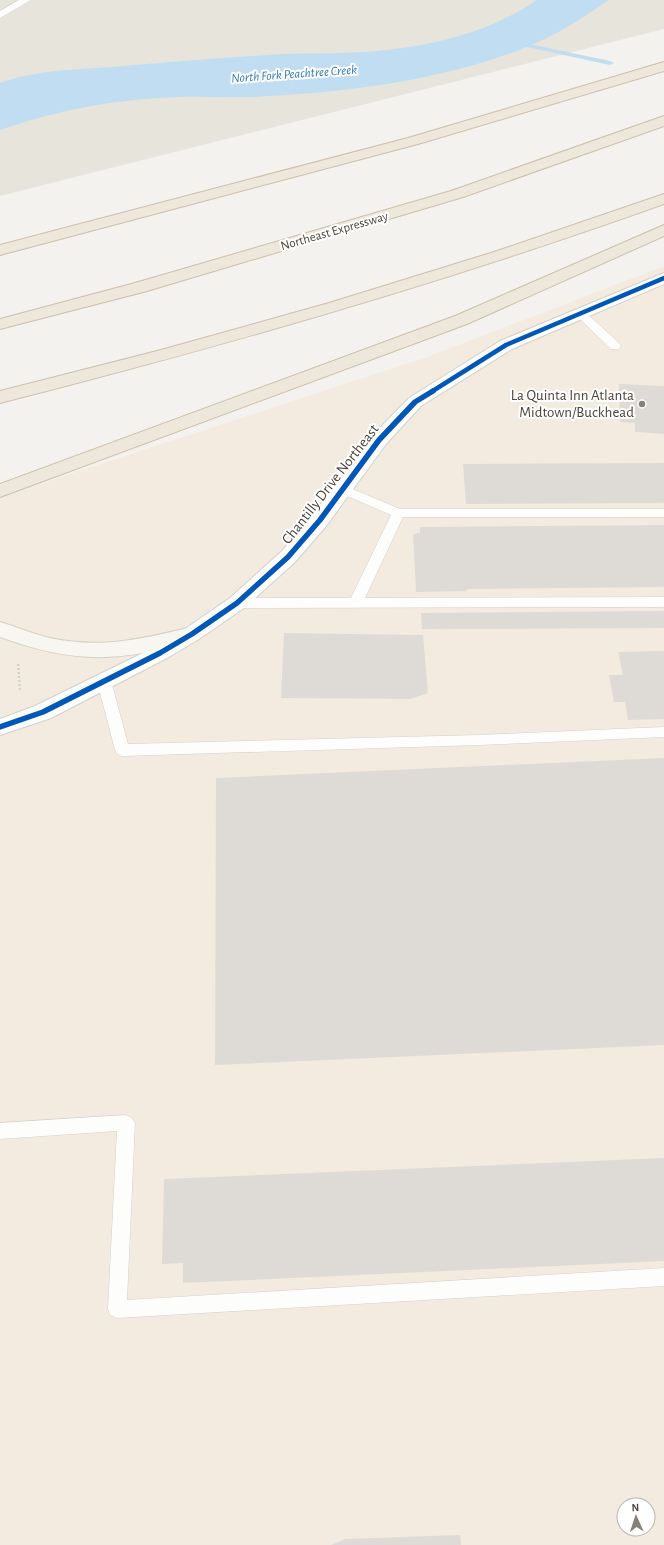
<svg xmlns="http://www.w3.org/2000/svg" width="664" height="1545" viewBox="0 0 664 1545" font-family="'Alegreya Sans',sans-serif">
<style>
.residential{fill:#e7e4dc}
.commercial{fill:#f3ebdf;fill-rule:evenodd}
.water{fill:#c0ddf1}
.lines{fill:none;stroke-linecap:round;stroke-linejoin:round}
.stream{fill:#c0ddf1;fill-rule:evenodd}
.building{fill:#dedbd6}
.service-casing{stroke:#d2d0cb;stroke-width:1}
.minor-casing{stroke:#d2d0cb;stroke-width:2}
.secondary-casing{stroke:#d3cfc5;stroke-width:2}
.motorway-casing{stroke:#ccbfa9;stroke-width:2}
.path{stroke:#d3d2cc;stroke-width:2.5;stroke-dasharray:2 2;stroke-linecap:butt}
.service{fill:#fdfdfc;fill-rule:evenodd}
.minor{fill:#fdfdfc;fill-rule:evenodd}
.secondary{fill:#f7f6f1;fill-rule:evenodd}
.motorway{fill:#ede8db;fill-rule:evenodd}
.cycleway-far1-casing{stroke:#fff;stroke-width:6}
.cycleway-casing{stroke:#fff;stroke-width:8}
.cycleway-far1{stroke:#0057b8;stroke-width:4.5}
.cycleway{stroke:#0057b8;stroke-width:5.5}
.poi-dot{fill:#868178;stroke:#fff;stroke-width:1.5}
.labels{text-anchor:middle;stroke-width:4;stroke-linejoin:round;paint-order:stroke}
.far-water-label{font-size:13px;font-style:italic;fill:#2e7ab2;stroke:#fff}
.far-street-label{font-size:13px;fill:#4b4439;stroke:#fff}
.poi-label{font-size:15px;fill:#4b4439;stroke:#fff;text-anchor:end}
.street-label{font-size:15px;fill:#4b4439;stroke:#fff}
</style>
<rect width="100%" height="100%" fill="#f4f2ee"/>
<path class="residential" d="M0,0H664V29L0,196Z"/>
<path class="commercial" d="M664,266V1545H0V497L427,357ZM624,1505H648V1529H624Z"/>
<path class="water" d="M537,0H609C591,12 572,25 553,35C467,78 348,93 253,97C228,98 202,96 177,97C118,99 56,110 0,130V83C35,70 74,70 110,67C167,62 224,58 282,54C309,53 336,54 363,52C424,48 487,34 537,0Z"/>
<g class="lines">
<path class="stream" d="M510,40L610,61L614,63L610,65L513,44H510Z"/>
</g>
<path class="building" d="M619,384L664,386V434L635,432V423L620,422Z
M664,463V503L466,504L463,464Z
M664,525V587L467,589V591L416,592L413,534L420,533V527Z
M664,611V628L422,629L421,613Z
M284,633L423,635L428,693L410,699L281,698Z
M664,651V719L628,720L625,702H614L609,675H623L618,652Z
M664,758V1045L215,1065L216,778Z
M664,1158V1261L183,1283V1263L162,1264L164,1179Z
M460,1535L461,1545H331L345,1539Z"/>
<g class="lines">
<g class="service-casing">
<path id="service" d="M19,0H31L0,18V11Z
M580,309L584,311L619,343L621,346L619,349H611L576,315L574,313L576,311Z
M343,485L400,509H664V517H403L365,598L664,597V607L237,608L232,606L230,603L232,600L237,598H351L391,515L338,492L336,489L338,486Z
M104,676L109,677L111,681L128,744L479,735L664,727V737L479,745L122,756L117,754L115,750L97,681L99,677Z
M126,1115L132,1118L135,1123L127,1300L664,1268V1286L117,1318L110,1315L108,1309L117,1131L0,1139V1123Z"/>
</g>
<g class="minor-casing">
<path id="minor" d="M664,273V284L512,349L421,406L386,444L327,525L295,562L244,608L199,639L167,658L51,718L0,735V719L35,706L153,648L185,629L230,598L281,552L313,515L372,436L409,398L500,341Z"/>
</g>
<g class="secondary-casing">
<path id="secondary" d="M0,622C17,627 33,634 50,638C101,649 142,639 192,627L199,629L202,634L199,639C123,662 76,665 0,637Z"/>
</g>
<g class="motorway-casing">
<path id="motorway" d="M664,62V71L418,144L0,255V245L408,138Z
M664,116V126L463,197L147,291L0,329V319L135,283L451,191Z
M664,194V204C446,282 224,346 0,403V391L161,350L329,303L494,252Z
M664,225V236L467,324L0,497V484L455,316Z"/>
</g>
<path class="path" d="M18,664L20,691"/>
<use href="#service" class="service"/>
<use href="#minor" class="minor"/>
<use href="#secondary" class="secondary"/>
<use href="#motorway" class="motorway"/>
<g class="cycleway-far1-casing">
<path id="cycleway-far1" d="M431,392L506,345L664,278"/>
</g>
<g class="cycleway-casing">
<path id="cycleway" d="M0,727L43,712L160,653L192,634L237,603L288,557L320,520L379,440L415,402L433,391"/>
</g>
<use href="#cycleway-far1" class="cycleway-far1"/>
<use href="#cycleway" class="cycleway"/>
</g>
<circle class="poi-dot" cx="642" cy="404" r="4"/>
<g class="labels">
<g class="far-water-label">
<text transform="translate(294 73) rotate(-4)" y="5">North Fork Peachtree Creek</text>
</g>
<g class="far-street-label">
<text transform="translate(334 230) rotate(-16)" y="5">Northeast Expressway</text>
</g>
<g class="poi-label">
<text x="634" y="400">La Quinta Inn Atlanta<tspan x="634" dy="17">Midtown/Buckhead</tspan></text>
</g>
<g class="street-label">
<text transform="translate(330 484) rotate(-52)" y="5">Chantilly Drive Northeast</text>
</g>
</g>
<g transform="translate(636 1517) rotate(357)"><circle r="19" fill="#ffffff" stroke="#b7b4b0"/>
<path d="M0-3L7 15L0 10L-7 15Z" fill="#868178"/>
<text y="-6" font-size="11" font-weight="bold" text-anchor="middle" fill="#4b4439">N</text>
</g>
</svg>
